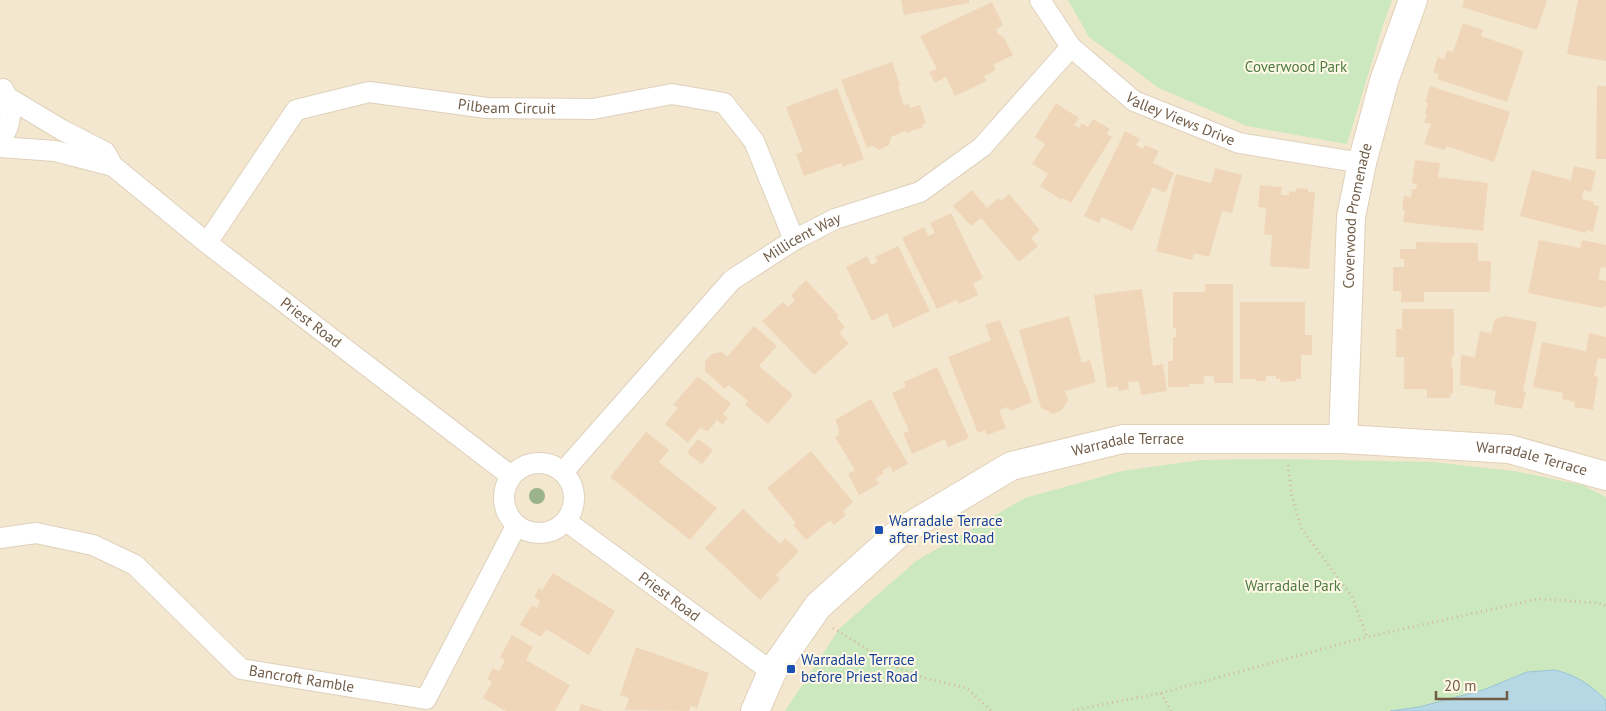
<svg xmlns="http://www.w3.org/2000/svg" width="1606" height="711" viewBox="0 0 1606 711" font-family="'PT Sans',sans-serif">
<style>
.residential{fill:#f3e7cf}
.green{fill:#cbe8bf}
.water{fill:#b6d7e4;stroke:#9cc5d5}
.building{fill:#f0d6b8}
.lines{fill:none;stroke-linecap:round;stroke-linejoin:round}
.street-casing{stroke:#dfd1bc;stroke-width:22}
.secondary-casing{stroke:#e1d0b8;stroke-width:30}
.path{stroke:#d4b99c;stroke-width:3;stroke-dasharray:1 4;stroke-linecap:butt}
.street{stroke:#fff;stroke-width:20}
.secondary{stroke:#fff;stroke-width:28}
.tree{fill:#9bb28a}
.transit-dot{fill:#1a4fb4;stroke:#fff8e6;stroke-width:2}
.labels{text-anchor:middle;stroke-width:4;stroke-linejoin:round;paint-order:stroke}
.park-label{font-size:15px;fill:#4d7c43;stroke:#fff8e6}
.street-label{font-size:15px;fill:#715c48;stroke:#fff8e6}
.transit-label{font-size:15px;fill:#164399;stroke:#fff8e6;text-anchor:start}
</style>
<rect width="100%" height="100%" fill="#fbf4e0"/>
<path class="residential" d="M0,0H1606V711H0Z"/>
<path class="green" d="M1068,0H1392L1383,25L1347,144L1247,126L1159,88L1089,37Z
M1279,459L1432,462L1514,471L1582,485L1606,497V711H785L840,628L916,561L1025,498L1122,471L1201,460Z"/>
<path class="water" d="M1555,670C1578,676 1589,684 1606,700V711H1390L1419,707L1483,690L1527,672Z"/>
<path class="building" d="M901,0H969V3L904,15Z
M1464,0H1547L1537,30L1462,7Z
M1578,0H1606V61L1567,54Z
M992,2L1003,25L996,29L999,35L1003,36L1013,55L993,65L996,70L984,76L987,81L955,96L946,77L935,83L929,72L937,69L920,36Z
M1463,23L1483,30L1481,36L1524,51L1507,102L1437,79L1439,74L1433,72L1438,57L1444,59L1447,50L1453,52Z
M892,62L900,86L898,87L904,105L909,104L910,108L920,105L926,123L922,125L923,127L906,133L905,131L891,137L889,145L879,150L873,146L867,148L841,80Z
M1430,86L1510,112L1494,162L1446,146L1445,150L1424,144L1431,124L1424,122L1427,115L1425,114L1428,103L1425,102Z
M1597,86H1606V159H1596Z
M837,88L864,159L843,167L841,163L804,176L796,154L803,152L786,107Z
M1056,103L1079,118L1074,125L1079,128L1082,123L1088,127L1093,119L1110,129L1107,134L1112,137L1071,203L1063,198L1062,200L1040,186L1048,174L1032,164L1045,144L1035,137Z
M1125,131L1140,139L1136,145L1143,149L1145,145L1159,151L1153,163L1174,173L1165,193L1153,187L1132,231L1102,217L1099,223L1084,216Z
M1415,160L1440,163L1438,177L1488,183L1483,231L1403,222L1405,210H1402L1404,196L1411,197L1412,189H1416L1417,184L1412,183Z
M1574,166L1596,171L1591,192L1584,190L1582,199L1594,202L1593,205L1599,206L1593,232L1587,230L1586,233L1520,216L1532,170L1571,180Z
M1215,168L1242,175L1232,213L1222,211L1209,257L1194,253L1192,260L1156,251L1176,174L1211,183Z
M1260,185L1282,187L1281,195H1289V191L1296,192V188L1308,189V192H1315L1309,269L1270,266L1272,235L1264,234L1266,208L1258,207Z
M972,190L987,208L998,198L1001,201L1009,194L1040,230L1031,238L1038,246L1019,262L981,218L971,226L953,206Z
M951,213L983,278L973,284L978,295L959,304L956,300L937,309L902,238L924,227L928,236L935,233L930,223Z
M1539,240L1580,248L1582,240L1606,245V268L1601,267L1598,279L1606,281V306L1602,308L1528,293Z
M1416,242L1478,243V261H1491L1490,292H1424V302H1401V291H1393V267H1404V259H1400V249H1416Z
M898,246L930,311L893,328L887,313L872,321L846,267L867,256L871,265L878,261L875,257Z
M806,280L839,316L837,318L845,327L839,333L849,343L814,375L762,321L783,302L788,307L795,300L791,295Z
M1205,284H1233V383H1214V376H1204V384H1189V387H1168V361H1173V337H1176V328H1173V292H1205Z
M1142,289L1153,366L1163,364L1167,391L1141,395L1139,381L1128,382L1129,389L1119,391L1118,386L1107,388L1094,295Z
M1240,302H1305V335H1312V355H1301V379H1296V381L1280,382V379H1276V376H1266V381H1256V379H1240Z
M1402,309H1454V356H1452L1451,367H1453V394H1450V398H1427V389H1404V357H1396V329H1402Z
M1069,316L1082,363L1090,360L1096,382L1065,391L1068,400L1062,410L1053,414L1041,408L1019,330Z
M1505,316L1537,322L1523,391L1526,392L1522,409L1494,404L1496,391L1460,385L1461,355L1475,357L1480,331L1491,333L1495,319Z
M1000,320L1032,402L1010,411L1008,407L999,410L1006,428L987,435L985,430L978,433L948,357L991,340L985,325Z
M754,326L777,346L759,366L793,395L768,424L745,405L748,401L729,385L725,389L705,371V361L712,354L722,352L727,357Z
M1589,333L1606,337V359L1598,358L1594,376L1598,377L1593,410L1574,407L1575,402L1562,399L1563,393L1533,387L1542,342L1586,351Z
M937,367L969,438L948,447L945,439L912,454L903,433L909,431L892,393L906,387L904,382Z
M698,376L731,404L723,414L728,418L722,425L717,420L708,431L700,428L688,443L665,424L678,408L673,405Z
M871,399L908,464L893,472L890,466L882,471L884,474L876,478L879,484L859,495L848,474L855,470L835,437L839,435L838,426L835,420Z
M646,432L669,450L659,462L717,508L690,540L610,477Z
M698,439L713,450L702,464L687,453Z
M811,451L853,502L843,511L846,515L834,525L830,520L806,540L793,525L796,523L767,488Z
M743,509L780,544L785,538L799,551L776,575L780,579L760,600L705,548Z
M553,573L615,611L589,655L546,629L541,637L520,625L532,605L537,608L540,601L534,597L539,588L542,590Z
M512,635L533,647L526,660L570,685L555,711H506L483,698L492,682L487,679L493,668L499,671L505,660L500,657Z
M636,647L709,673L697,708L691,706L689,711L625,710L629,698L620,695Z
M581,704L603,711H579Z"/>
<g class="lines">
<g class="street-casing">
<g id="street">
<path id="s1" d="M1040,0L1071,47L1134,101L1239,143L1362,163"/>
<path id="s2" d="M7,97L62,130L105,152L113,166L207,243L511,476"/>
<path d="M0,140C13,125 13,105 3,89"/>
<path d="M0,147L55,151L113,166"/>
<path id="s3" d="M207,243L296,110L369,92L487,108L593,109L672,94L724,103L754,141L794,240"/>
<circle cx="539" cy="498" r="35"/>
<path id="s4" d="M563,472L732,280L794,240L835,219L920,192L982,147L1071,47"/>
<path id="s5" d="M566,521L772,672"/>
<path id="s6" d="M0,538L36,533L93,545L135,565L241,669L426,699L516,526"/>
</g>
</g>
<g class="secondary-casing">
<g id="secondary">
<path id="s7" d="M1343,439L1351,217L1362,163L1384,81L1413,0"/>
<path id="s8" d="M755,711L772,672L818,606L899,533L1011,466L1123,439H1343L1509,449L1606,476"/>
</g>
</g>
<path class="path" d="M1288,465L1292,497L1301,528L1352,597L1367,637L1538,599L1598,603L1606,606
M833,628L894,666L924,678L967,688L991,711
M1161,693L1171,711
M1073,711L1079,709L1161,693L1367,637"/>
<use href="#street" class="street"/>
<use href="#secondary" class="secondary"/>
</g>
<circle class="tree" cx="537" cy="496" r="8"/>
<g class="transit-dot">
<rect x="874" y="525" width="10" height="10" rx="2.5"/>
<rect x="786" y="664" width="10" height="10" rx="2.5"/>
</g>
<g class="labels">
<g class="park-label">
<text x="1296" y="72">Coverwood Park</text>
<text x="1293" y="591">Warradale Park</text>
</g>
<g class="street-label">
<text dy="5" stroke="none"><textPath href="#s3" startOffset="374">Pilbeam Circuit</textPath></text>
<text dy="5" stroke="none"><textPath href="#s1" startOffset="189">Valley Views Drive</textPath></text>
<text dy="5" stroke="none"><textPath href="#s7" startOffset="224">Coverwood Promenade</textPath></text>
<text dy="5" stroke="none"><textPath href="#s4" startOffset="338">Millicent Way</textPath></text>
<text dy="5" stroke="none"><textPath href="#s2" startOffset="381">Priest Road</textPath></text>
<text dy="5" stroke="none"><textPath href="#s8" startOffset="482">Warradale Terrace</textPath></text>
<text dy="5" stroke="none"><textPath href="#s8" startOffset="888">Warradale Terrace</textPath></text>
<text dy="5" stroke="none"><textPath href="#s5" startOffset="128">Priest Road</textPath></text>
<text dy="5" stroke="none"><textPath href="#s6" startOffset="351">Bancroft Ramble</textPath></text>
</g>
<g class="transit-label">
<text x="889" y="526">Warradale Terrace<tspan x="889" dy="17">after Priest Road</tspan></text>
<text x="801" y="665">Warradale Terrace<tspan x="801" dy="17">before Priest Road</tspan></text>
</g>
</g>
<path d="M1436 691v8h71v-8" fill="none" stroke="#715c48" stroke-width="2.5"/>
<text x="1444" y="691" font-size="15" fill="#715c48" stroke="#fff8e6" stroke-width="4" paint-order="stroke">20 m</text>
</svg>
